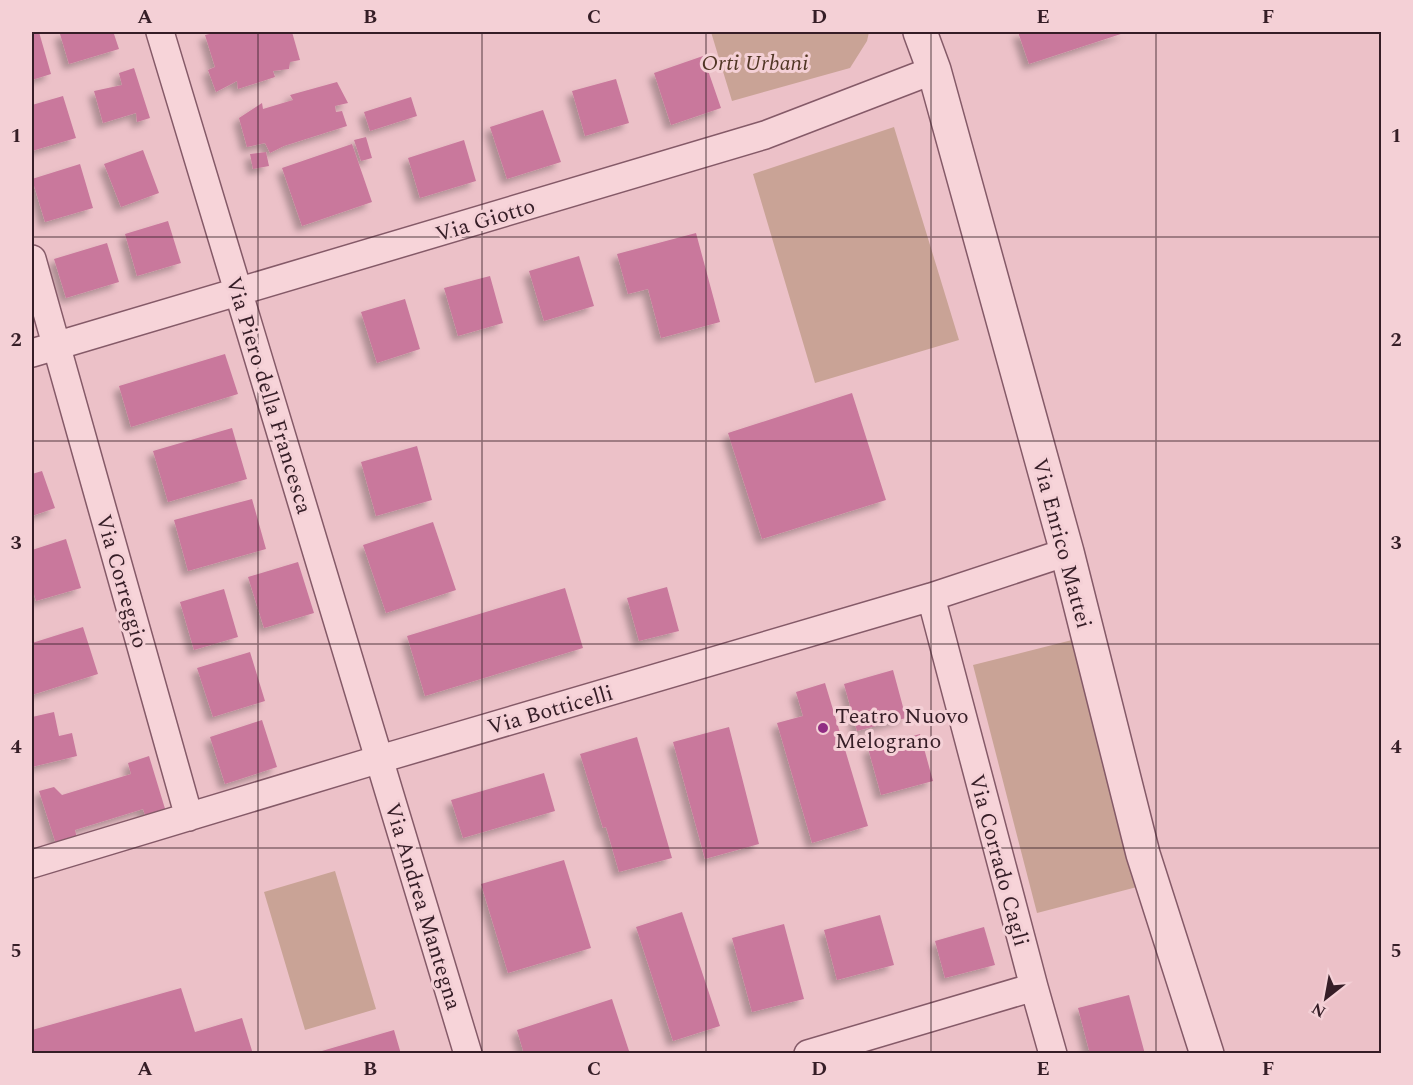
<svg xmlns="http://www.w3.org/2000/svg" width="1413" height="1085" viewBox="0 0 1413 1085" font-family="Spectral,serif">
<style>
.green{fill:#c9a396}
.building{fill:#c9789c;filter:url(#shadow)}
.lines{fill:none;stroke-linecap:round;stroke-linejoin:round}
.minor-casing{stroke:#855a68;stroke-width:30}
.tertiary-casing{stroke:#855a68;stroke-width:36}
.minor{stroke:#f7d4d9;stroke-width:27}
.tertiary{stroke:#f7d4d9;stroke-width:33}
.grid{fill:none;stroke:#351d26;stroke-width:1.5;stroke-opacity:0.55}
.poi-dot{fill:#912c83;stroke:#f4d0d6;stroke-width:2}
.labels{text-anchor:middle;stroke-width:6;stroke-linejoin:round;paint-order:stroke}
.park-label{font-size:22px;font-style:italic;fill:#503625;stroke:#f4d0d6}
.street-label{font-size:22px;fill:#351d26;stroke:#f4d0d6}
.poi-label{font-size:22px;fill:#351d26;stroke:#f4d0d6;text-anchor:start}
.neatline{fill:none;stroke:#351d26;stroke-width:2}
.grid-label{font-size:20px;text-anchor:middle;font-weight:bold;fill:#351d26}
</style>
<defs>
<filter id="shadow"><feDropShadow dx="-5.5" dy="5.5" stdDeviation="3" flood-color="#0004"/></filter>
</defs>
<rect width="100%" height="100%" fill="#ecc1c8"/>
<path class="green" d="M711,32H869L867,41L850,68L732,101Z
M894,127L959,340L815,383L753,174Z
M1072,640L1137,887L1037,913L973,665Z
M335,871L376,1009L305,1030L264,892Z"/>
<path class="building" d="M32,32H39L51,74L32,80Z
M66,32H120L114,34L119,49L69,64L60,34Z
M218,32H292L300,60L290,62L289,69L273,71L275,77L238,89L237,81L216,92L208,70L215,67L205,35Z
M1018,32H1127L1029,64Z
M703,56L721,108L671,125L654,73Z
M134,68L150,118L137,122L136,113L103,123L94,91L122,85L119,73Z
M616,79L629,123L585,136L572,91Z
M337,82L348,103L335,106L336,112L342,111L347,126L284,146L270,153L265,143L247,147L239,118L262,103L263,109L293,100L290,95Z
M63,96L76,138L32,151V105Z
M411,97L417,116L370,131L364,112Z
M543,110L561,162L507,179L490,127Z
M366,137L372,158L361,161L354,140Z
M464,140L476,181L420,198L408,158Z
M352,144L372,202L302,226L282,168Z
M143,150L159,193L121,207L104,164Z
M266,152L269,166L253,169L250,154Z
M80,164L93,208L45,222L32,179Z
M168,221L181,263L137,276L125,234Z
M696,233L720,322L661,338L648,289L628,294L617,254Z
M107,243L119,282L66,298L54,259Z
M579,256L594,306L544,321L529,271Z
M490,276L503,323L458,336L444,288Z
M405,299L420,349L377,363L361,312Z
M225,354L238,394L131,427L119,386Z
M852,393L886,500L762,539L728,433Z
M232,428L247,479L168,502L153,451Z
M417,446L432,500L376,516L361,462Z
M42,471L55,508L32,516V474Z
M252,499L266,549L188,571L174,520Z
M433,522L456,590L386,613L363,545Z
M66,539L81,588L36,601L32,587V550Z
M298,562L314,613L264,628L248,577Z
M667,587L679,631L639,641L627,598Z
M565,588L583,648L425,696L407,636Z
M224,589L238,637L194,650L180,602Z
M83,627L98,674L32,695V643Z
M250,652L265,701L213,717L197,668Z
M893,670L906,718L857,731L844,684Z
M825,683L868,826L812,843L777,723L803,716L796,692Z
M54,712L59,736L72,733L77,756L32,767V717Z
M262,720L277,767L225,784L210,737Z
M729,727L759,844L705,859L673,742Z
M920,734L933,781L881,795L868,748Z
M637,737L672,858L619,872L606,827L603,828L580,754Z
M149,756L166,812L146,818L143,809L75,830L77,838L56,844L39,791L54,787L62,795L131,774L128,763Z
M544,773L555,811L463,838L451,800Z
M564,860L591,948L508,973L481,884Z
M682,912L720,1026L673,1041L636,927Z
M880,915L894,965L837,980L824,930Z
M784,924L804,999L752,1012L732,938Z
M984,927L995,965L945,978L935,941Z
M181,988L195,1032L242,1018L253,1054H32V1030Z
M1129,995L1145,1054H1090L1078,1008Z
M612,999L630,1054H524L517,1030Z
M394,1030L401,1054H315V1053Z"/>
<g class="lines">
<g class="minor-casing">
<path id="minor" d="M160,32L468,1054
M32,259L189,817
M32,353L765,135L934,70
M931,597L1034,987L1053,1054
M32,864L380,759L931,597L1067,552
M808,1054L1034,987"/>
</g>
<g class="tertiary-casing">
<path id="tertiary" d="M920,32L934,70L1067,552L1143,854L1207,1054"/>
</g>
<use href="#minor" class="minor"/>
<use href="#tertiary" class="tertiary"/>
</g>
<path class="grid" d="M258,32V1054M482,32V1054M706,32V1054M931,32V1054M1156,32V1054M32,237H1382M32,441H1382M32,644H1382M32,848H1382"/>
<circle class="poi-dot" cx="823" cy="728" r="6"/>
<g class="labels">
<g class="park-label">
<text x="755" y="70">Orti Urbani</text>
</g>
<g class="street-label">
<text transform="translate(485 219) rotate(-17)" y="8">Via Giotto</text>
<text transform="translate(270 395) rotate(73)" y="8">Via Piero della Francesca</text>
<text transform="translate(1063 543) rotate(75)" y="8">Via Enrico Mattei</text>
<text transform="translate(123 581) rotate(74)" y="8">Via Correggio</text>
<text transform="translate(550 709) rotate(-16)" y="8">Via Botticelli</text>
<text transform="translate(1000 860) rotate(75)" y="8">Via Corrado Cagli</text>
<text transform="translate(424 906) rotate(73)" y="8">Via Andrea Mantegna</text>
</g>
<g class="poi-label">
<text x="835" y="723">Teatro Nuovo<tspan x="835" dy="25">Melograno</tspan></text>
</g>
</g>
<rect width="1413" height="1085" fill="none" stroke="#f4d0d6" stroke-width="66"/>
<g transform="translate(1326 998) rotate(211)" stroke="#f4d0d6" stroke-width="4.5" paint-order="stroke">
<path d="M0-4.5L10 22L0 15L-10 22Z" fill="#351d26"/>
<text y="-9" font-size="16" font-weight="bold" text-anchor="middle" fill="#351d26">N</text>
</g>
<rect x="33" y="33" width="1347" height="1019" class="neatline"/>
<g class="grid-label">
<text x="145" y="23">A</text>
<text x="370" y="23">B</text>
<text x="594" y="23">C</text>
<text x="819" y="23">D</text>
<text x="1043" y="23">E</text>
<text x="1268" y="23">F</text>
<text x="16" y="142">1</text>
<text x="1396" y="142">1</text>
<text x="16" y="346">2</text>
<text x="1396" y="346">2</text>
<text x="16" y="549">3</text>
<text x="1396" y="549">3</text>
<text x="16" y="753">4</text>
<text x="1396" y="753">4</text>
<text x="16" y="957">5</text>
<text x="1396" y="957">5</text>
<text x="145" y="1075">A</text>
<text x="370" y="1075">B</text>
<text x="594" y="1075">C</text>
<text x="819" y="1075">D</text>
<text x="1043" y="1075">E</text>
<text x="1268" y="1075">F</text>
</g>
</svg>
